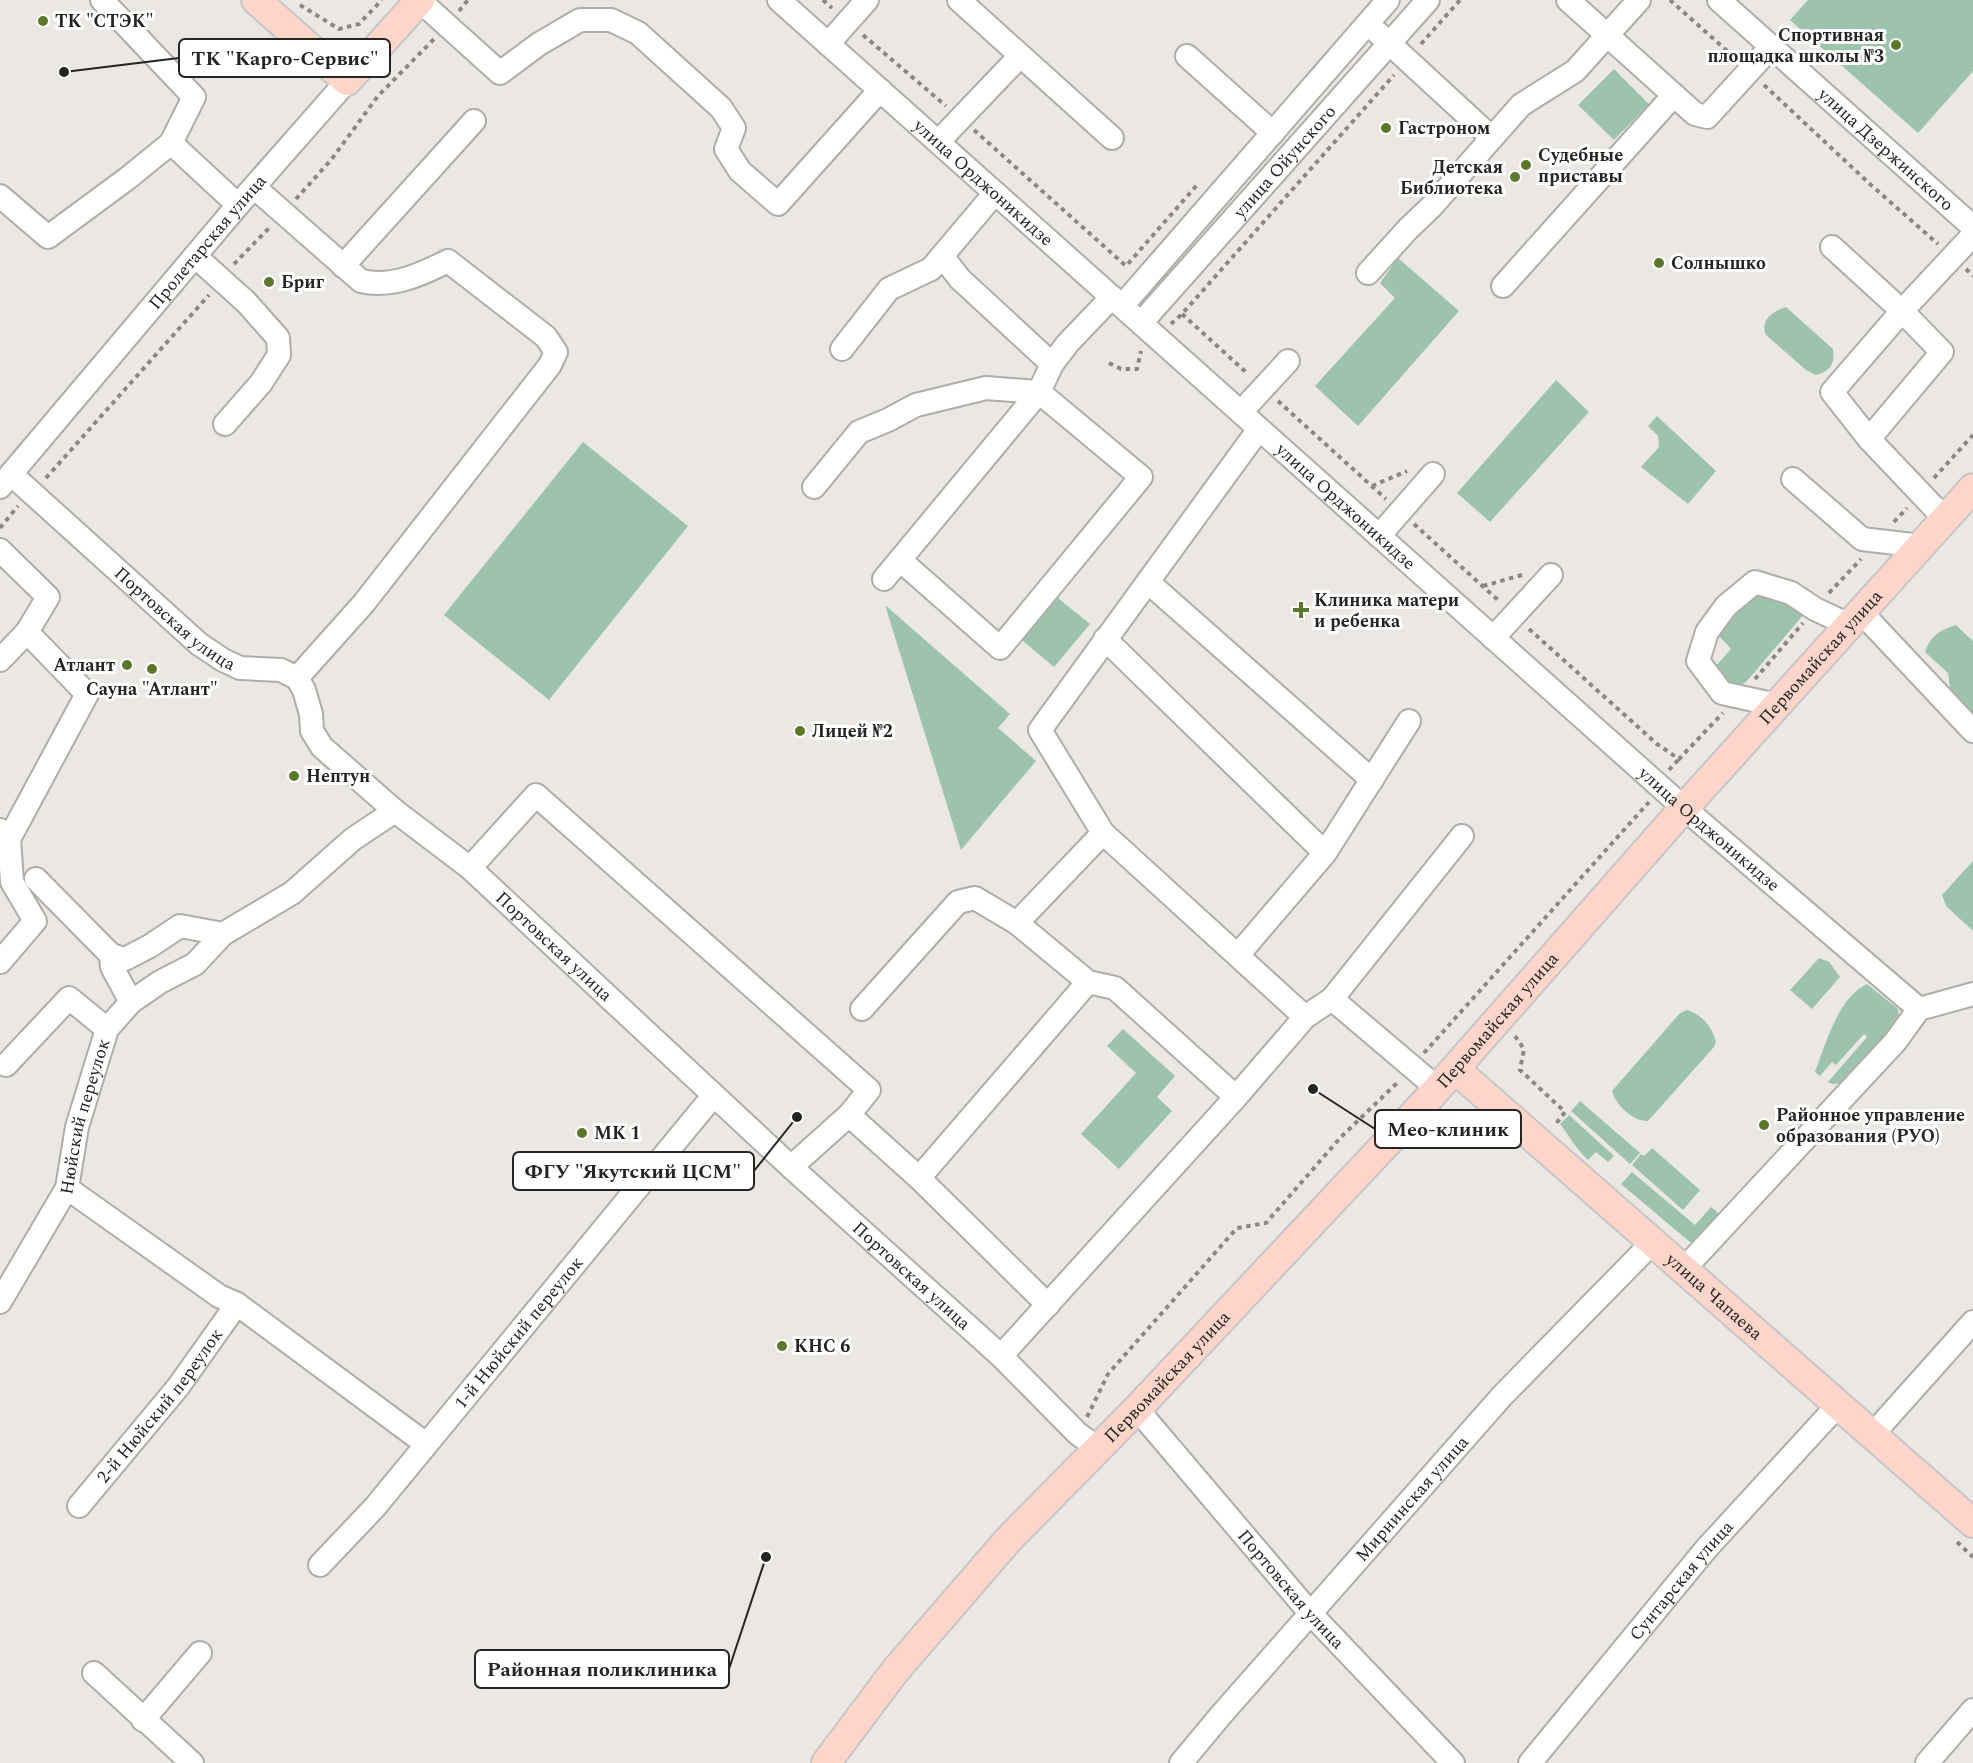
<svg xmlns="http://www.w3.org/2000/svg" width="1973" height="1763" viewBox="0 0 1973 1763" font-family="Spectral,serif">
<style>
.green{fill:#9dc3ad}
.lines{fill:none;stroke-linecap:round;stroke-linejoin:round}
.minor-casing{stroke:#afada8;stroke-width:26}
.major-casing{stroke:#c6c6c6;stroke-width:32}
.path{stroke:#8a8884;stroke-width:4;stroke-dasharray:4.5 4.5;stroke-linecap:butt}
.minor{stroke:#fff;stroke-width:22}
.major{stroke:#fdd5ca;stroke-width:28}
.poi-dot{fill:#5b772c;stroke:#fff;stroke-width:2}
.labels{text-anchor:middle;stroke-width:6;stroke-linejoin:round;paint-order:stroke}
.poi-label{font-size:18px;font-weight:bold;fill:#252422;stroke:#fff;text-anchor:start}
.street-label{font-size:18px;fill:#252422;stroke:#fff}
.leader{fill:none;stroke:#252422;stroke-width:2}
.callout-dot{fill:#252422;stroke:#fff;stroke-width:2}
.callout{fill:#fff;stroke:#252422;stroke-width:2}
.callout-label{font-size:20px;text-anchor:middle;font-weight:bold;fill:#252422}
</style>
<rect width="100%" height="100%" fill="#ebe8e3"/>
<path class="green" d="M1808,0H1973V71L1918,133L1790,20Z
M1614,69L1649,104L1614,140L1578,105Z
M1398,258L1459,311L1358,426L1315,386L1395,298L1380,283Z
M1786,307L1833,349C1835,363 1831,371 1816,375L1806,370L1766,335C1759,320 1774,311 1786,307Z
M1556,380L1589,412L1490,522L1457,493Z
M1657,416L1716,471L1688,504L1641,467L1659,447L1658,436L1648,426Z
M583,442L688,526L549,700L444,615Z
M1753,590L1778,599L1805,613L1747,681C1731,692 1724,679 1715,667L1731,649L1718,635L1719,624Z
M1053,594L1090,624L1054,667L1017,636Z
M885,605L1010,714L998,728L1036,761L961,850Z
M1956,625L1973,641V724L1951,696L1948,673L1925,652C1930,636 1941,629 1956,625Z
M1973,861V931L1946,906L1942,895Z
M1819,958L1829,962L1840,977L1812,1009L1790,990Z
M1867,984L1898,1009L1899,1017L1895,1026L1846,1083L1832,1084L1828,1082L1867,1037L1864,1034L1836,1065L1832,1062L1820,1076L1815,1072C1825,1045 1839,996 1867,984Z
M1687,1010C1702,1015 1712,1026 1716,1042L1714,1047L1648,1121C1632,1121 1616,1105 1612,1091L1680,1013Z
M1123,1029L1175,1076L1157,1097L1172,1111L1119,1169L1081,1134L1136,1073L1107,1046Z
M1580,1101L1640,1153L1630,1164L1571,1111Z
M1569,1115L1614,1156L1608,1162L1596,1152L1588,1160C1576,1149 1570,1137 1560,1124Z
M1652,1148L1700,1190L1683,1210L1632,1165L1641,1154L1644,1156Z
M1632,1172L1695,1225L1711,1207L1723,1217L1697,1248L1621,1184Z"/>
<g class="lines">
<g class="minor-casing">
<g id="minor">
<path d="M419,0L500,73L539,44L580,20H611L638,33L721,108L734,128L726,149L740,171L778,204L880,90"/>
<path id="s1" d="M779,0L1684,808L1919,1009"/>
<path d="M959,0L1112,138"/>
<path d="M1568,0L1695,114L1707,117L1771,47"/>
<path id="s2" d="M1719,0L1973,227"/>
<path d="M1378,33L1492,138"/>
<path d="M828,44L867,0"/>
<path d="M1187,56L1273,133"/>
<path d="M938,142L1020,56"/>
<path d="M171,143L238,205"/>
<path d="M254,187L361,281C392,288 420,275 448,261L546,337L556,352L550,365L364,603L297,678"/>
<path d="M0,196L48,237L128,178L171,143L194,97L102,0"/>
<path d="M1832,247L1902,311L1942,352L1869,439"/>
<path d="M195,256L246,302L278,338L279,355L261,383L225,424"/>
<path d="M942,256L960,279L1052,364"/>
<path d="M343,266L474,121"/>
<path d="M1368,273L1408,229L1432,206L1521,105L1575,71L1639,0"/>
<path d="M1503,286L1674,95"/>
<path d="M1122,306L1388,0"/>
<path id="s3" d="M1141,323L1428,0"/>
<path d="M842,349L889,289L931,269L995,193"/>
<path d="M1241,412L1288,361"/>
<path d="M1259,429L1040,730L1103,833L1305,1017"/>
<path id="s4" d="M11,474L199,644L223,660L240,668L281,670L297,678L304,690L311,714L312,731L322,747L395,811L470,868L791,1167L1001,1356L1078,1434L1098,1448"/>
<path d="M1793,479L1862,539L1921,546"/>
<path id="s5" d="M0,487L238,205L347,81"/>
<path d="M814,487L859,432L888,420L916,405L986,388L1039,392L1141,477L1000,648L900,560"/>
<path d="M1945,519L1869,439L1832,392L1902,311L1973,235"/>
<path d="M1379,536L1433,474"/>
<path d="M0,550L48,597L27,632L87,694L9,839L0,830"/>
<path d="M884,579L1039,392L1052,364L1068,343L1112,297"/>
<path d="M1148,582L1372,780"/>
<path d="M1861,612L1973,731"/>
<path d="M1493,638L1551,575"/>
<path d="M1105,639L1325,853"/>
<path d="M0,660L27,632"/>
<path d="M1777,705L1722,693L1698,661L1707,632L1726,606L1755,582L1791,593L1815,609L1849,625"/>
<path d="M470,868L536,795L869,1090L849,1115L791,1167"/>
<path d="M36,879L111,955L112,967L131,1002"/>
<path d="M1017,923L1103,833"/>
<path d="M111,955L125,959L150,946L180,926L223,934"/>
<path d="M1238,955L1325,853L1409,721"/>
<path d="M0,962L35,921L12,882L9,839"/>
<path d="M1332,999L1437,1088"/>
<path d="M862,1009L958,902L975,898L1017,923L1088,982L1115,988L1236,1097"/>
<path d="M6,1065L69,998L107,1029"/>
<path d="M849,1115L919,1178L1048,1305"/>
<path d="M919,1178L1088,982"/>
<path d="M67,1188L219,1296L237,1304L426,1444"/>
<path d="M1684,1269L1895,1042L1919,1009L1973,994"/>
<path id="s6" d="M0,1302L67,1188L77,1127L107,1029L131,1002L160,982L195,964L223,934L292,893L353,839L395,811"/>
<path d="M1001,1356L1236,1097L1305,1017L1332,999L1462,836"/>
<path id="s7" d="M1137,1409L1311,1614L1453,1763"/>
<path d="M1873,1434L1973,1322"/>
<path id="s8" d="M79,1506L178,1387L237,1304"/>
<path id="s9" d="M320,1565L375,1507L713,1096"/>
<path d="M94,1673L192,1763"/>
<path d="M143,1720L200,1653"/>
<path id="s10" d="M1181,1763L1221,1715L1502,1396L1652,1243"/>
<path id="s11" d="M1530,1763L1706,1549L1839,1404"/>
<path d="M1927,1763L1973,1710"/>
</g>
</g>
<g class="major-casing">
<g id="major">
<path d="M256,0L347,81L420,0"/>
<path id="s12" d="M1455,1069L1973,1523"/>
<path id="s13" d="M826,1763L895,1671L1009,1539L1137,1409L1429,1098L1684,808L1973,488"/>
</g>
</g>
<path class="path" d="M823,0L832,8
M1670,0L1734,57
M300,5L339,29L359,24L382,0
M459,11L468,0
M863,35L946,106
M1421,44L1460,0
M1764,85L1871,185L1938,244
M974,130L1126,266L1197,185
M296,199L331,160L378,96L434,39
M234,264L271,226
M1966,269L1973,276
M1182,314L1248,374
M1171,324L1182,314L1394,75
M1109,363L1121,369H1137L1141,351
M1278,401L1386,499
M46,478L209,295
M1934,478L1973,435
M1372,486L1407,471
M1894,522L1907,508
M1414,524L1499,601
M0,528L18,506
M1483,586L1522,575
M1829,593L1861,559
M1529,629L1657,744L1679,759L1723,713
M1755,679L1803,623
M1669,770L1679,759
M1515,1036L1524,1049L1520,1070L1565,1112L1555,1125
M1424,1053L1649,802
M1087,1417L1108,1374L1237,1228L1266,1223L1341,1137L1399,1081
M1957,1542L1973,1557"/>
<use href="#minor" class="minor"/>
<use href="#major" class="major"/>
</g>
<g class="poi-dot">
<circle cx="43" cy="21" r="6"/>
<circle cx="1896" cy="45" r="6"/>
<circle cx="1386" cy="128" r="6"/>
<circle cx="1526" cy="165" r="6"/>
<circle cx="1515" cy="177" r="6"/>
<circle cx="1659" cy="263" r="6"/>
<circle cx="269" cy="282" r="6"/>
<path d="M1298 601h6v6h6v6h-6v6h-6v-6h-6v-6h6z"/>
<circle cx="127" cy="665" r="6"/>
<circle cx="152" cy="669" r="6"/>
<circle cx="800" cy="731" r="6"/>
<circle cx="294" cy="776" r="6"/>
<circle cx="1764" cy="1125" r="6"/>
<circle cx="582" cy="1133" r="6"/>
<circle cx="782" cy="1346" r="6"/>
</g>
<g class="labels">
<g class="poi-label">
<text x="55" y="27">ТК "СТЭК"</text>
<text x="1884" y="41" text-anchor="end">Спортивная<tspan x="1884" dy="21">площадка школы №3</tspan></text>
<text x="1398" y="134">Гастроном</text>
<text x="1538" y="161">Судебные<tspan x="1538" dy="21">приставы</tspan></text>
<text x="1503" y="173" text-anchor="end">Детская<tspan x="1503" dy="21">Библиотека</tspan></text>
<text x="1671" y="269">Солнышко</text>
<text x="281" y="288">Бриг</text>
<text x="1314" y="606">Клиника матери<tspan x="1314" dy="21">и ребенка</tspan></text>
<text x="115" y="671" text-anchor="end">Атлант</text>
<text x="152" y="695" text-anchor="middle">Сауна "Атлант"</text>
<text x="812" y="737">Лицей №2</text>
<text x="306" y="782">Нептун</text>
<text x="1776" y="1121">Районное управление<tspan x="1776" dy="21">образования (РУО)</tspan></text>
<text x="594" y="1139">МК 1</text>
<text x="794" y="1352">КНС 6</text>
</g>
<g class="street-label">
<text dy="6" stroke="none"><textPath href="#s2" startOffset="224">улица Дзержинского</textPath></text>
<text dy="6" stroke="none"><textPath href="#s3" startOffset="216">улица Ойунского</textPath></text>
<text dy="6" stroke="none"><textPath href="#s1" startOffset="274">улица Орджоникидзе</textPath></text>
<text dy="6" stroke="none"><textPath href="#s5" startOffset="321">Пролетарская улица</textPath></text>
<text dy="6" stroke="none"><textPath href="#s1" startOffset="760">улица Орджоникидзе</textPath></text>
<text dy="6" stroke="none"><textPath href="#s4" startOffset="219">Портовская улица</textPath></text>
<text dy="6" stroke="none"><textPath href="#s13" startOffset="1488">Первомайская улица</textPath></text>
<text dy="6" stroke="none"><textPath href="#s1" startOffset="1246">улица Орджоникидзе</textPath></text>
<text dy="6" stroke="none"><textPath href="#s4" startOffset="741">Портовская улица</textPath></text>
<text dy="6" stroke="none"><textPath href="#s13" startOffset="1002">Первомайская улица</textPath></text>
<text dy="6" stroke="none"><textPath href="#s6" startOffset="206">Нюйский переулок</textPath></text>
<text dy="6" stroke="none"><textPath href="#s4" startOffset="1227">Портовская улица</textPath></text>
<text dy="6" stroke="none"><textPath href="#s12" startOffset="345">улица Чапаева</textPath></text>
<text dy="6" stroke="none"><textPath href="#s9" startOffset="306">1-й Нюйский переулок</textPath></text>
<text dy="6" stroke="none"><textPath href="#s13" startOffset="516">Первомайская улица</textPath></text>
<text dy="6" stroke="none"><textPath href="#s8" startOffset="129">2-й Нюйский переулок</textPath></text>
<text dy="6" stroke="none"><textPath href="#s10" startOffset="351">Мирнинская улица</textPath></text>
<text dy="6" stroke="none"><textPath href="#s11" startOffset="237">Сунтарская улица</textPath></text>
<text dy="6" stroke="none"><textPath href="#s7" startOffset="237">Портовская улица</textPath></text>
</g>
</g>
<path class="leader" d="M64 72L179 58M1313 1089L1375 1129M797 1117L754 1171M766 1557L729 1669"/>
<g class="callout-dot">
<circle cx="64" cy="72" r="6"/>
<circle cx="1313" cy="1089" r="6"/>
<circle cx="797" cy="1117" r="6"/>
<circle cx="766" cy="1557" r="6"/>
</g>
<g class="callout">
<rect x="179" y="39" width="211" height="38" rx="6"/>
<rect x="1375" y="1110" width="146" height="38" rx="6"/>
<rect x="513" y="1152" width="241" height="38" rx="6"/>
<rect x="475" y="1650" width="254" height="38" rx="6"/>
</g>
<g class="callout-label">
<text x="285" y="65">ТК "Карго-Сервис"</text>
<text x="1448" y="1136">Мео-клиник</text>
<text x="633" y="1178">ФГУ "Якутский ЦСМ"</text>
<text x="602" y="1676">Районная поликлиника</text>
</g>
</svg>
